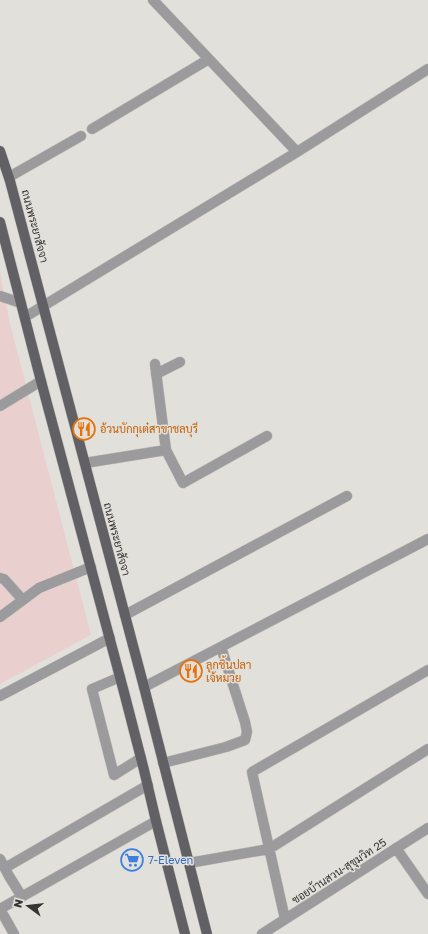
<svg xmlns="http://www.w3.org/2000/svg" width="428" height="934" viewBox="0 0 428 934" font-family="'Golos Text',Sarabun,sans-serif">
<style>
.commercial{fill:#eacfcf}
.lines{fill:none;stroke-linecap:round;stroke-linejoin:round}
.minor-casing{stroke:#c0beb9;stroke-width:11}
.major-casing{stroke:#c0beb9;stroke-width:11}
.minor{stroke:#9b9b9d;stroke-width:10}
.major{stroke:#616165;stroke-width:10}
.labels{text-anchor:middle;stroke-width:3;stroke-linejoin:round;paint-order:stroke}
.street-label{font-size:11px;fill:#363533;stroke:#e2e0db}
.food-label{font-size:11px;fill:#c56008;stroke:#e2e0db;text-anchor:start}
.shop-label{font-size:11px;fill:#366cbe;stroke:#e2e0db;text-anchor:start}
</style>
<rect width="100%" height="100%" fill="#e2e0db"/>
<path class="commercial" d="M0,272L9,320L91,635L0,684Z"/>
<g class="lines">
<g class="minor-casing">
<path id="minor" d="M153,0L297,152
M92,129L209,59
M9,177L81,136
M0,296L21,303
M25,317L297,152L428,69
M155,364L166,450L183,483L267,436
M156,374L180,362
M0,406L41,381
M85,463L166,450
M0,578L4,579L22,599
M125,615L347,496
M0,617L39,588L91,567
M120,677L92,689L114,775L141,758
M144,687L428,539
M0,696L110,638
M163,763L226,747L245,740L247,732L245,722L221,647
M396,848L428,894
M0,859L9,876L22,897
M189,863L269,849L428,749
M5,868L148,785
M0,909L156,821
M0,909L14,934
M285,919L252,772L428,670
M262,934L428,828"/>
</g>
<g class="major-casing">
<path id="major" d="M0,151L10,181L144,687L207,934
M0,222L41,381L125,696L144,770L156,821L185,934"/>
</g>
<use href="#minor" class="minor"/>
<use href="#major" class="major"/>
</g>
<defs>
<g id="restaurant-ring" transform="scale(1.15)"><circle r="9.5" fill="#e2e0db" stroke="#e8710a" stroke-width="1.5"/><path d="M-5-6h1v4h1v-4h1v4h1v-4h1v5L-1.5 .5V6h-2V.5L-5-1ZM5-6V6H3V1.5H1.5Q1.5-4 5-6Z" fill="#e8710a"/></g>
<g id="supermarket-ring" transform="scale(1.15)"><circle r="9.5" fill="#e2e0db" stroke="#3f7fe0" stroke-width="1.5"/><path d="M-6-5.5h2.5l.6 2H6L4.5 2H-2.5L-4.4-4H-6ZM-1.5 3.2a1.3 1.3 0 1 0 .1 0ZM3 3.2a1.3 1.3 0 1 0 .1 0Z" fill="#3f7fe0"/></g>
</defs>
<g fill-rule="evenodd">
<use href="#restaurant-ring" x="84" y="429"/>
<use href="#restaurant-ring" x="191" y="671"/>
<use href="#supermarket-ring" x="132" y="860"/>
</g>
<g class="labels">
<g class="street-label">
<text transform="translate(35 226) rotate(75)" y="4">ถนนพระยาสัจจา</text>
<text transform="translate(117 539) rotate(75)" y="4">ถนนพระยาสัจจา</text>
<text transform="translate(339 871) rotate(-33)" y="4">ซอยบ้านสวน-สุขุมวิท 25</text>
</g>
<g class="food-label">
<text x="100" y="433">อ้วนบักกุเต๋สาขาชลบุรี</text>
<text x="206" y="669">ลูกชิ้นปลา<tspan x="206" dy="13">เจ้หมวย</tspan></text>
</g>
<g class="shop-label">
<text x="148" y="864">7-Eleven</text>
</g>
</g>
<g transform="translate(28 906) rotate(285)" stroke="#e2e0db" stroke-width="3" paint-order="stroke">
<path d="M0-3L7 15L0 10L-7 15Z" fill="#363533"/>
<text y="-6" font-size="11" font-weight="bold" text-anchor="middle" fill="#363533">N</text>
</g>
</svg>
